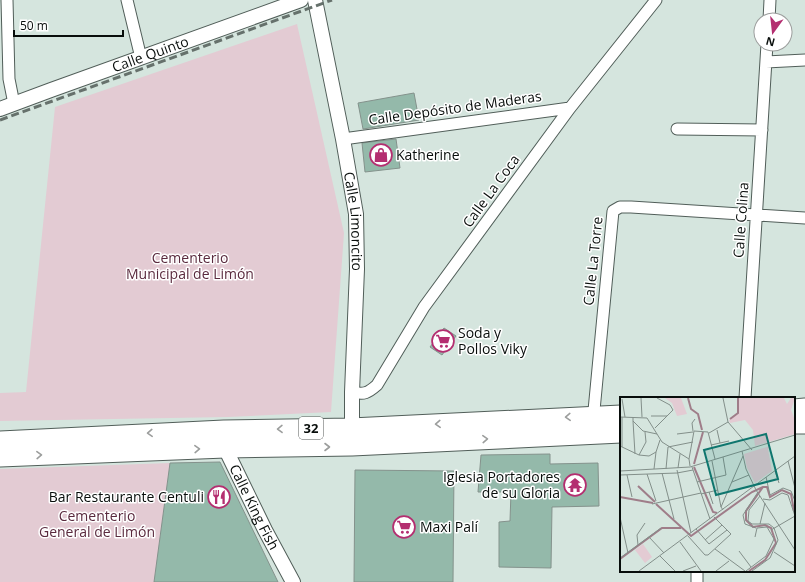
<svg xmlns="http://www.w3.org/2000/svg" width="805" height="582" viewBox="0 0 805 582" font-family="'Open Sans',sans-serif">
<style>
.green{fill:#e3cbd3}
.building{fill:#94b9aa;stroke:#84928c}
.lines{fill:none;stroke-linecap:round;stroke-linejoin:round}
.minor-casing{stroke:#515e59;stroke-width:13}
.tertiary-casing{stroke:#515e59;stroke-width:16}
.trunk-casing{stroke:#515e59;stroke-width:21}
.minor{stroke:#fff;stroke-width:11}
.tertiary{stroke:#fff;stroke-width:14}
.trunk{stroke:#fff;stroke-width:19}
.rail{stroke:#66716c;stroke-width:3;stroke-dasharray:8 4;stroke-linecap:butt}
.oneway{stroke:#9c9e9d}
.labels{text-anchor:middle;stroke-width:3;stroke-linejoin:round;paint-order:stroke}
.shield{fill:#fff;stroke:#525654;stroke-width:1}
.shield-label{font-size:13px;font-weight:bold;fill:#080d0b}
.street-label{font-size:14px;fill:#080d0b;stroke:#fff}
.poi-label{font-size:14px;fill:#080d0b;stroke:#fff;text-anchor:start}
.park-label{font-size:14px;fill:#5a2a3e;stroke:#fff}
.inset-river{fill:none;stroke:#9f7d89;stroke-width:2}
.inset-road{fill:none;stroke:#838f8a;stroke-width:1}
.view{fill:#0f766e;fill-opacity:0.15;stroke:#0f766e;stroke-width:2}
.inset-edge{fill:none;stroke:#080d0b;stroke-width:2}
</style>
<rect width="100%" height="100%" fill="#d5e5de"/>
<path class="green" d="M297,24L344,233L331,412L228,417L0,421V393L26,392L55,107Z
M170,463L154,582H0V469Z"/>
<path class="building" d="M414,93L419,120L363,129L358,103Z
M396,139L400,168L365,172L362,143Z
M444,328L456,336L442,355L430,347Z
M550,454V464L598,463L599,506L552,507L551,568L499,567V522L510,521L511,492H478L481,455Z
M220,462L278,582H154L170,463Z
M355,470L454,471L453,582H354Z"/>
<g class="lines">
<g class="minor-casing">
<path id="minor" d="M7,0L9,79L14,104
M127,0L141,58
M769,20L770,0
M766,62L805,60
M677,129L762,130
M343,139L570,108
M352,392C364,395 368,393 377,385L424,307L570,108L656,0
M745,398L767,44
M593,421L613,211L620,207H631L805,218
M697,582V571"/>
</g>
<g class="tertiary-casing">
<g id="tertiary">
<path id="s1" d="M315,0L343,139L356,214L357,269L352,392V438"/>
<path id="s2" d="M0,109L51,90L301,0"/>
<path id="s3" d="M225,440V448L265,530L293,582"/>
</g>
</g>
<g class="trunk-casing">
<path id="trunk" d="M794,409L805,408
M794,424H805
M0,441L224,430L351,428L621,415
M0,457L225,448L352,446L621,433"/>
</g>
<use href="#minor" class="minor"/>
<use href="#tertiary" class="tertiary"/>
<use href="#trunk" class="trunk"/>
<path class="rail" d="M0,120L332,0"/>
</g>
<defs><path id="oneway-chevron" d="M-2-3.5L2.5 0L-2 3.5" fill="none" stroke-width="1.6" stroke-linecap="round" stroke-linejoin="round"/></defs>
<g class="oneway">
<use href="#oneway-chevron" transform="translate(568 417) rotate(177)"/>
<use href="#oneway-chevron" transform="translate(438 424) rotate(177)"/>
<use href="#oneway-chevron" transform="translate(280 429) rotate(179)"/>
<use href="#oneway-chevron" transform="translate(150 433) rotate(177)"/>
<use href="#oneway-chevron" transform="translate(485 439) rotate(-3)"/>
<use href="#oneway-chevron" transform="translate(327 447)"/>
<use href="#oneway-chevron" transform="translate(197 449) rotate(-2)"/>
<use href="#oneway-chevron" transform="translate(39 455) rotate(-2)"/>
</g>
<defs>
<g id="shop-ring" transform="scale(1.15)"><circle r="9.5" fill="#fff" stroke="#b42e70" stroke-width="1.5"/><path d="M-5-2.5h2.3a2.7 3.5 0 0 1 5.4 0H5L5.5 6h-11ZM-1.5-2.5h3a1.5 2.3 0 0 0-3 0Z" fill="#b42e70"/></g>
<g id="supermarket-ring" transform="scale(1.15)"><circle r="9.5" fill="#fff" stroke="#b42e70" stroke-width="1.5"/><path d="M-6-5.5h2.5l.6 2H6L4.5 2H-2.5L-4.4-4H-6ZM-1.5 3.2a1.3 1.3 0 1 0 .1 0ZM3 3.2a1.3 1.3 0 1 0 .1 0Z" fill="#b42e70"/></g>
<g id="temple-ring" transform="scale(1.15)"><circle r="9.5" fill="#fff" stroke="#b42e70" stroke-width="1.5"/><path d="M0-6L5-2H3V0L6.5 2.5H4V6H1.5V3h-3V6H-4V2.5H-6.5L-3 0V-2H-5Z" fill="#b42e70"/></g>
<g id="restaurant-ring" transform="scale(1.15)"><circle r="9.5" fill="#fff" stroke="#b42e70" stroke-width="1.5"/><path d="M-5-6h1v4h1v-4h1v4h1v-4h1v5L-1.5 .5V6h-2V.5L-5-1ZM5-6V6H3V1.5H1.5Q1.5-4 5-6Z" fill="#b42e70"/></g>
</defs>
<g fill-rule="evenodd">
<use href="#shop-ring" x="381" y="155"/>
<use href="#supermarket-ring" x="443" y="341"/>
<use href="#temple-ring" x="575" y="485"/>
<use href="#restaurant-ring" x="219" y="497"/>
<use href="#supermarket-ring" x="404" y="527"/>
</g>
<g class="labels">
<rect class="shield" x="299" y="417" width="24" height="22" rx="3"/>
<g class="shield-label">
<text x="311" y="433">32</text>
</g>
<g class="street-label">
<text dy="5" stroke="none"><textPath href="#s2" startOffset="160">Calle Quinto</textPath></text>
<text transform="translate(455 108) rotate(-8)" y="5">Calle Depósito de Maderas</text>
<text transform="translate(491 191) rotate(-54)" y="5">Calle La Coca</text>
<text transform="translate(741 220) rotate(-86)" y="5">Calle Colina</text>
<text dy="5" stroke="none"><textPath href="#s1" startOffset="225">Calle Limoncito</textPath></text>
<text transform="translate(593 261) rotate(-84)" y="5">Calle La Torre</text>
<text dy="5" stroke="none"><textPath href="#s3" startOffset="74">Calle King Fish</textPath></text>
</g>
<g class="poi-label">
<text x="396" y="160">Katherine</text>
<text x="458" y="338">Soda y<tspan x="458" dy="16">Pollos Viky</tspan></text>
<text x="560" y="482" text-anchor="end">Iglesia Portadores<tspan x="560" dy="16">de su Gloria</tspan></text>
<text x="204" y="502" text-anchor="end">Bar Restaurante Centuli</text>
<text x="420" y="532">Maxi Palí</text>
</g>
<g class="park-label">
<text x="190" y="263">Cementerio<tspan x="190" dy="16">Municipal de Limón</tspan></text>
<text x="97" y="521">Cementerio<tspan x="97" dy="16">General de Limón</tspan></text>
</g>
</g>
<g transform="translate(620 397)">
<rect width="175" height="175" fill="#d5e5de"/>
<path d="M45,1H61L67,17L57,19L52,6ZM119,1H164L167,7L171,1H175L171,13L175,23V37L135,49L133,33L125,23L110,26L109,23L118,17ZM150,49L148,52L152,74L135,86L127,71L124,57ZM23,147L32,160L25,166L15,153Z" fill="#e3cbd3"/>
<path class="inset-river" d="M68,1L71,12L78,17L82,33M110,22L118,16V1M74,67L83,35M74,70L93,115L97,116M18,89L35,105M0,100L33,106M36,107L71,139L132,95L143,90M0,162L42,131H61M129,174L145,163L156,146L151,131L145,128L133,130L126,123V114L143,90H147L150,100L162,93L171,97L174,114"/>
<path class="inset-road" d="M21,1L22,20M103,1L108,25L132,53M2,2L5,20M31,19H47M0,20L27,21L42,45L69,62L70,69M2,20V50M13,20V24L23,34L37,37M13,24L15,57M35,31L53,13L50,8L37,1M97,33L100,46M73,34L72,26L75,22M89,36L108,25M57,37L73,35M91,48L109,44M0,49L19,58L29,59L36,55L34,72M122,54L126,72L136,93L175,153M36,55L40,43M19,58L26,45L25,35M69,62L74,34L88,35L95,62M92,64L101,110M168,64L175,91M72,70L90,122M58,71L60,57M46,72L48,50L73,45M57,73L71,136M0,74L70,70L175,38M155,74L159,86M42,76L54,122M27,77L36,104M0,78L57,76L73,73M7,78L12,100M146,80L150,98L163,91L171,94L175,104M77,85L106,78L103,60M112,85L129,78M134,89L175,59M89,95L93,107M81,97L98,93M143,102L150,103L162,96L168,98L175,119M32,107L81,96M103,113L101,110L123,59M0,120L8,156M140,127L145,106M136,131L125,127L123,118L138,95M76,132L89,147L107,133M151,133L175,119M68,139L85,158H88L111,137L94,120M29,140L44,156M85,143L102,128M60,145L81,174M18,148L17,138L25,126M95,152L125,174M119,154L131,170M154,155L175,169M40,159L55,174M0,161L41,131M19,174L134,89M63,174L76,169M96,174L109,164M126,174L146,159L154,142L147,130L137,131L135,140M132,174L150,161L158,143L154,131L149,127H132L128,124L129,113L140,99"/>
<path class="view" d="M146,37L158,82L96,98L84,53Z"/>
<rect width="175" height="175" class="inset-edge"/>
</g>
<g transform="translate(773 32) rotate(195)"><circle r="19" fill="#ffffff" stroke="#9c9e9d"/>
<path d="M0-3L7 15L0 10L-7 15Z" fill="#b42e70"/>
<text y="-6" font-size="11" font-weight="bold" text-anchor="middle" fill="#080d0b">N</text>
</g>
<path d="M14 30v6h109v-6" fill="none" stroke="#080d0b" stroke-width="2"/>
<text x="20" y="30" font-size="12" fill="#080d0b" stroke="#ffffff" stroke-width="3" paint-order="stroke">50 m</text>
</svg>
